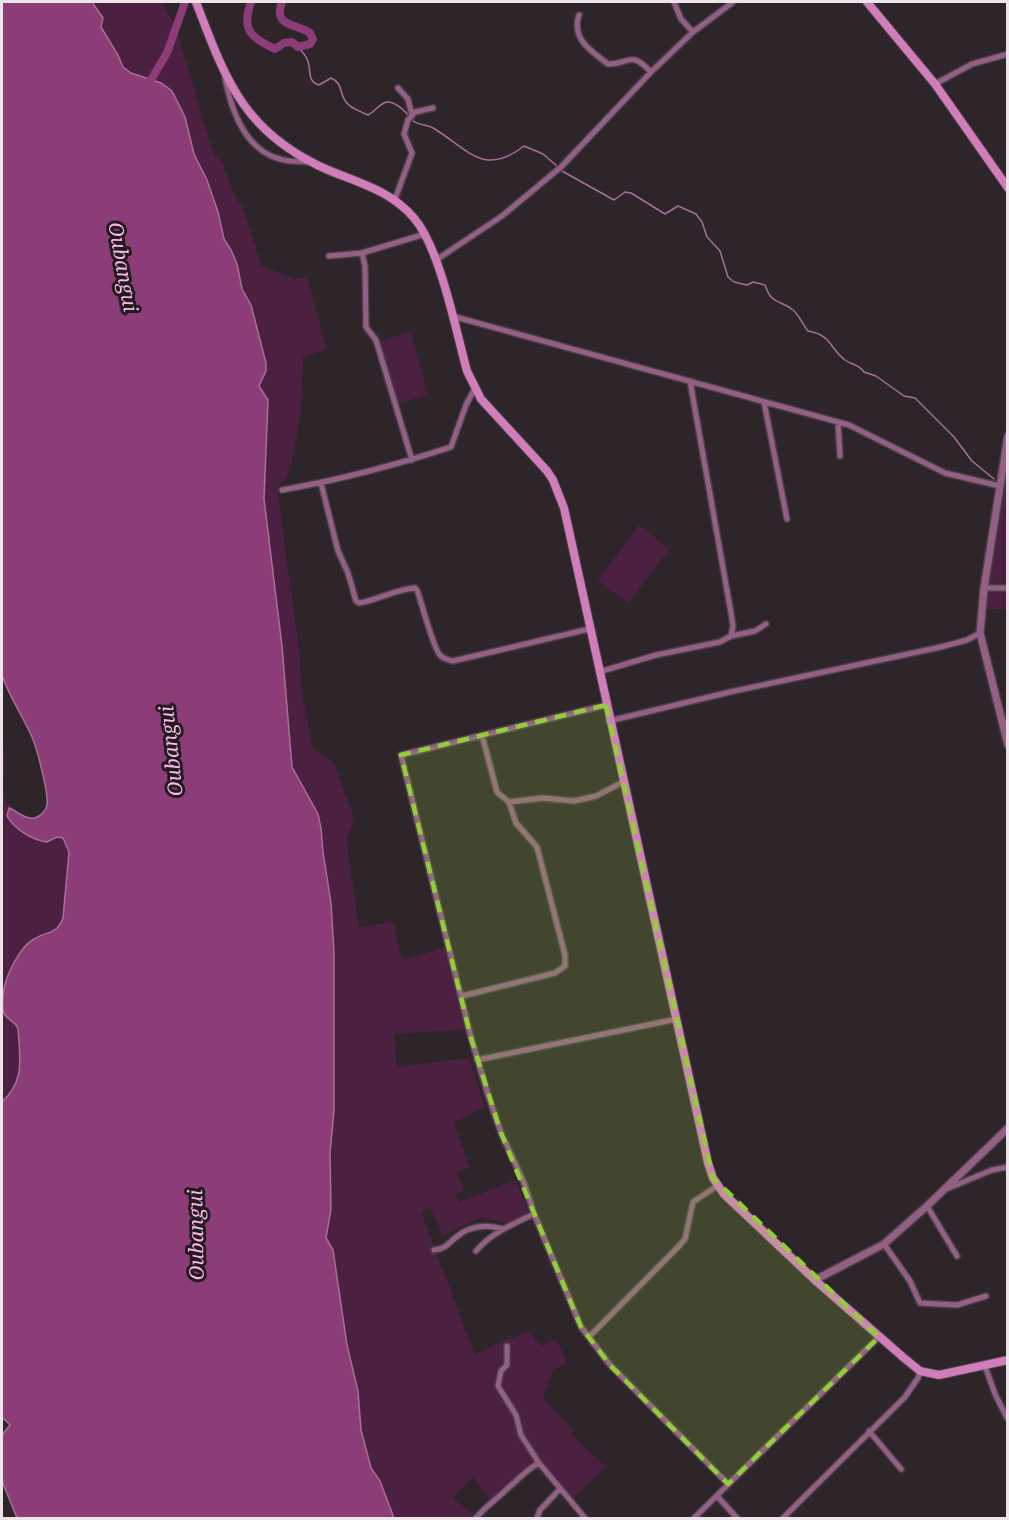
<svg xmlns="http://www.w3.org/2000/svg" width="1009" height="1520" viewBox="0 0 1009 1520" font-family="'Noto Serif',serif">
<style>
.green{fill:#4c2041}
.water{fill:#8c3d78;stroke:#a86f9a;stroke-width:1.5}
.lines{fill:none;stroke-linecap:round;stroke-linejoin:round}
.stream{stroke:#a86f9a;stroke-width:1.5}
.river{stroke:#8c3d78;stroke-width:8}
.minor-casing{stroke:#484046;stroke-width:8}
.tertiary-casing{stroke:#484046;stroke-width:10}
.secondary-casing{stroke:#484046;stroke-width:10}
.minor{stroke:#945f85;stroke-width:5}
.tertiary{stroke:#945f85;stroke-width:7}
.secondary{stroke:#d17dba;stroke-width:8}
.marked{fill:#95cc3a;fill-opacity:0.2;stroke:#95cc3a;stroke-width:4.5;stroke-dasharray:12 8;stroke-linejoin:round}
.labels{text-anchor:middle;stroke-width:6;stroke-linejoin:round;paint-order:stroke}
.water-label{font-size:20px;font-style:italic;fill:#fab8e6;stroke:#241b21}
</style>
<rect width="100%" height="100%" fill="#2e252b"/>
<path class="green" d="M92,2L163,3L176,28L213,153L221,160L237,201L241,202L261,265L294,279L307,277L327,349L303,357L301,410L295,447L289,474L277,488L300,657L301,688L313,749L334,763L355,820L346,838L359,928L393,921L402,960L451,946L472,1029L394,1034L397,1067L469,1058L485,1107L454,1122L469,1168L457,1172L464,1191L455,1194L459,1202L516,1180L529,1212L507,1223L480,1218L443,1235L430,1208L421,1212L475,1355L505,1340L529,1332L541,1346L556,1339L567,1363L553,1370L543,1398L574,1431L571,1434L606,1467L568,1503L556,1491L538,1466L492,1503L473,1477L452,1498L479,1518H394L380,1481L371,1468L361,1430L358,1391L347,1345L333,1250L326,1238L331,1209L330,1153L334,1110V952L331,903L322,841L309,799L292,767L278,612L269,553L264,499L268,400L259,386L266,367L262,343L249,299L242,289L237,264L231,250L224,239L218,212L207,180L194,154L185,117L172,91L161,83L131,73L123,67L118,55L101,27L103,18Z
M411,332L428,395L397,404L379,341Z
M1006,472H1007V612L1006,609H986Z
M639,525L670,549L628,603L598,580Z
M2,730L5,756L4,786L5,799L14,810L12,809L54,840L57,837L63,838L69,852L63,918C55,937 41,931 29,943C19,953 12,969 6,981L4,988C16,1024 35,1071 2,1102Z"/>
<path class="water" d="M2,2H92L103,18L101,27L118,55L123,67L131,73L161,83L172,91L185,117L194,154L207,180L218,212L224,239L231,250L237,264L242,289L251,305L266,363V371L259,386L268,400L264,499L282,646L292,767L318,814L321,828L323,852L331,903L334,952V1110L330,1153L331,1209L326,1238L333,1250L347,1345L358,1391L361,1430L371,1468L380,1481L394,1518H17L2,1481V1435L10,1425L2,1417V1102C21,1084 21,1067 19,1043C18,1038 20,1030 16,1025C14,1022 9,1020 6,1016C0,1009 3,998 4,989C7,973 20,947 34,939C48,930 56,936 63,918L69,852L63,838L57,837L47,842C32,840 14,829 7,816L9,808C17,811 26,820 35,818C40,816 46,811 47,805C49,795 37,748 32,737C23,716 9,697 2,675Z"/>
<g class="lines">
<path class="stream" d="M298,47C301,51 305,54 307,59C312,69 306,81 319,85L331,78C343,83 339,93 346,102C351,109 360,111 368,115C374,112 378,106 384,103C392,99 405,110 409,117
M412,120C419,126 427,124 433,128C467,148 483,178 524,146L543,154L557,166
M562,171L614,200L625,192L631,193L665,214L678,206L696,214L702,222L707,237L720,251L728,277L734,282L747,285L753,282L765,285C772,306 780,299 793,310C799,315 803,325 808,331C832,335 829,348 845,360C852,365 859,364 864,372L876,376L904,396L915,398L954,437L972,461L994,479"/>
<path class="river" d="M251,2C241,30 251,38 275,49L284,43L292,42L298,47L310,44L313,39L310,33C298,24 272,27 282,2
M146,88L167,53L185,2"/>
<g class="minor-casing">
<path id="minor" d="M674,2L681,19L693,32
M579,15C571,39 591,51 608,64C630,65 629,49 651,72
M225,78C231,109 245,150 280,159C288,162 299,161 308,162
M935,84L972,64L1008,54
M398,88L408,99L412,115
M395,199L412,153L404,134L408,120L415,112L433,108
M362,253L365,266L366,327L376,340L412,460
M329,256L362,253L425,234
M436,260L502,216L561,167L651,72L693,32L733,2
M452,316L849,425L945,473L1000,486
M690,381L731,613L733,626L731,636
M764,402L787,519
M838,422L840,456
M321,483L338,551L348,573L356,601L359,603C378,600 396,589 415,588L417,590C421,601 434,650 440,655C443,659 449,660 453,661L589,629
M282,490C339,480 396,465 451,447L466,405L475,388
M984,588H1008
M599,672L656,655L720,642L731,636L755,631L766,624
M606,705L401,755L471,1038L488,1095L501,1133L524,1183L534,1214L581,1327L610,1365L728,1484
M609,721L730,692L941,647L967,640L980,633
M509,802L543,798L574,801L596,796L625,781
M462,996L555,973L565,966V955L537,847L516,823L509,802L497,792L482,735
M477,1060L677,1019
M944,1190L992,1170L1008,1167
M927,1206L957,1256
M884,1244L910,1281L920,1303L957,1305L986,1296
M434,1250C445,1249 448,1244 455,1238C469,1226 486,1224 503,1229
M476,1251C491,1233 513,1224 534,1214
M590,1336L680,1245L685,1239L693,1202L717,1186
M507,1346V1365L501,1371L498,1386L516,1415L521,1435L539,1463L585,1518
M985,1366L995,1394L1007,1418
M869,1431L901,1469
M717,1496L737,1518
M476,1518C488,1504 496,1500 508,1488C519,1479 527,1469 539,1463
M537,1518L540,1510L559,1490
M694,1518L879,1337
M783,1518L905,1397L918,1378L920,1371"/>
</g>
<g class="tertiary-casing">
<path id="tertiary" d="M1008,436L984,588L980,633L1008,745
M815,1280L884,1244L927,1206L1008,1128"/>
</g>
<g class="secondary-casing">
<path id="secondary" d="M196,2C226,81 244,133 328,170C360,183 391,191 414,218C440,248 456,331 467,371L481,399L547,471L553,480L564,508L708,1163L713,1178L724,1194L815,1280L904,1358L920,1371L939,1375L1008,1360
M867,2L935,84L1008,188"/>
</g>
<use href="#minor" class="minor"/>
<use href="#tertiary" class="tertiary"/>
<use href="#secondary" class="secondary"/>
</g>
<path class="marked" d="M606,705L713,1178L879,1337L728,1484L610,1365L581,1327L501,1133L471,1038L401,755Z"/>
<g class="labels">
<g class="water-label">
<text transform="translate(123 267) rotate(80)" y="7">Oubangui</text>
<text transform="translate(171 751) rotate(-96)" y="7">Oubangui</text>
<text transform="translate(196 1235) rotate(-91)" y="7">Oubangui</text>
</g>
</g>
<rect width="1009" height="1520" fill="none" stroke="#ebe5e9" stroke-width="6"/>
</svg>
